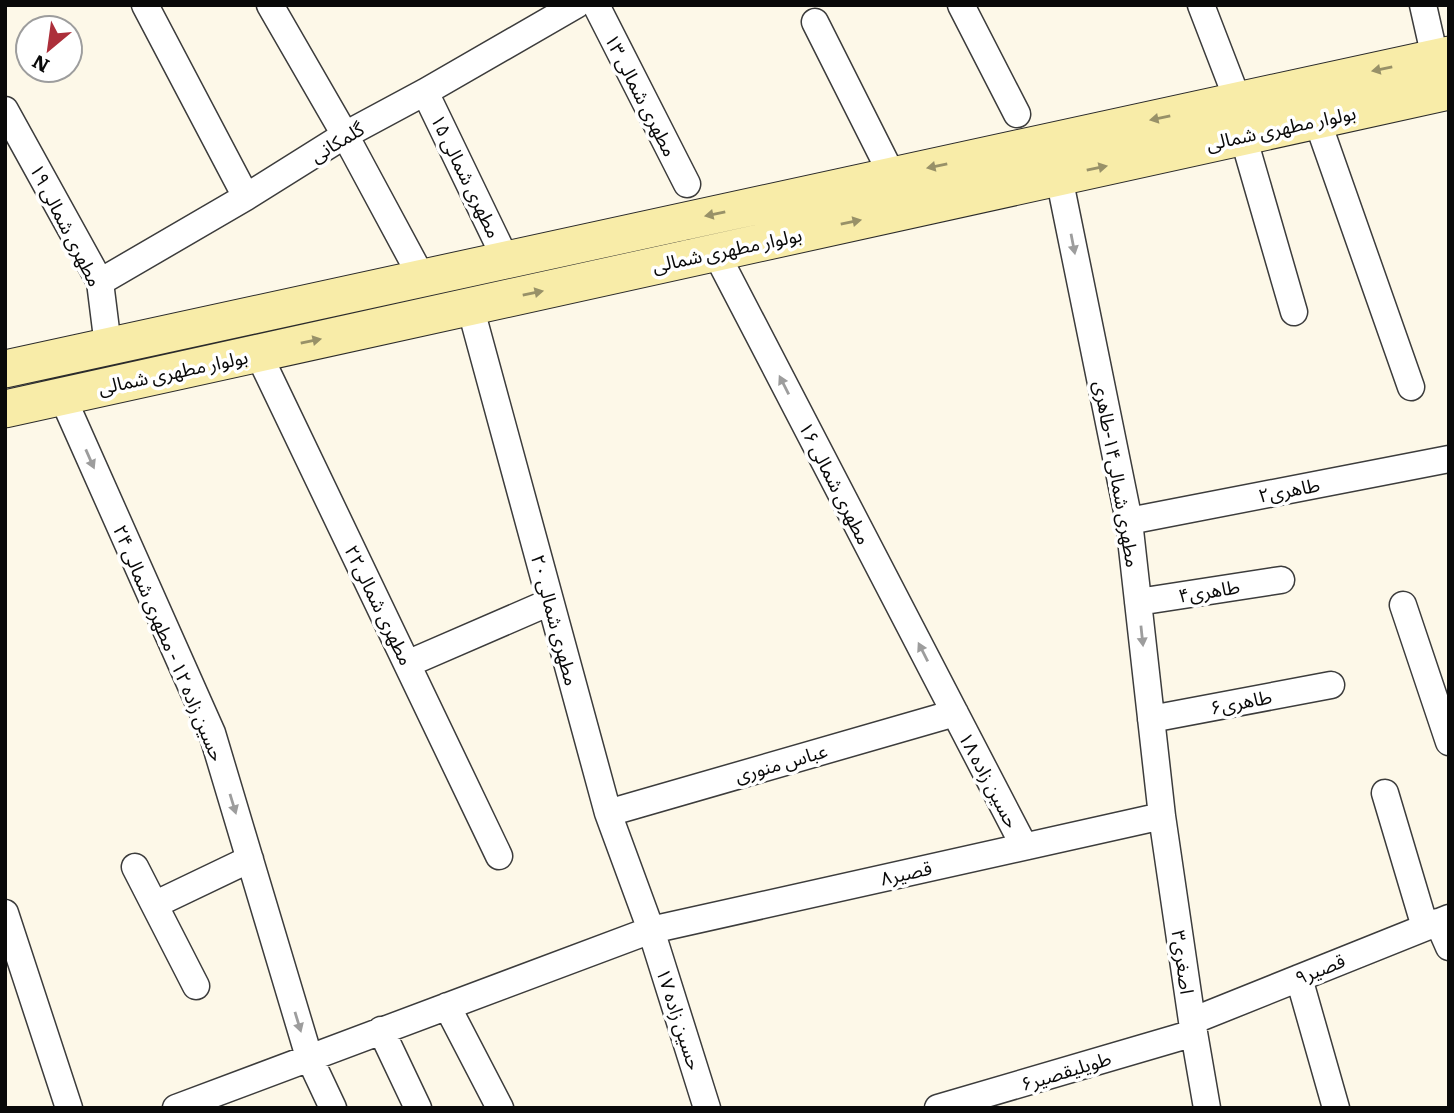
<svg xmlns="http://www.w3.org/2000/svg" width="1454" height="1113" viewBox="0 0 1454 1113" font-family="Literata,'Noto Sans Arabic',serif">
<style>
.lines{fill:none;stroke-linecap:round;stroke-linejoin:round}
.minor-casing{stroke:#3c3c3c;stroke-width:29}
.secondary-casing{stroke:#2b2b2b;stroke-width:39}
.minor{stroke:#fff;stroke-width:26}
.secondary{stroke:#f8eca8;stroke-width:37}
.oneway{fill:#989168}
.oneway2{fill:#9d9d9d}
.labels{text-anchor:middle;stroke-width:7;stroke-linejoin:round;paint-order:stroke}
.street-label{font-size:19px;fill:#090909;stroke:#fff}
</style>
<rect width="100%" height="100%" fill="#fdf8e8"/>
<g class="lines">
<g class="minor-casing">
<path id="minor" d="M145,5L246,197
M270,5L345,135L422,278
M596,5L687,184
M961,5L1017,114
M1201,5L1238,101
M1423,5L1435,58
M815,22L892,175
M425,92L506,260
M5,110L100,282L108,346
M1317,120L1411,387
M1243,136L1294,312
M1059,177L1129,521L1162,816L1192,1021L1207,1108
M716,253L1024,846
M100,282L246,197L345,135L425,92L576,5
M470,306L608,813L651,930L707,1108
M258,353L499,856
M62,396L212,733L309,1057L333,1108
M1129,521L1449,459
M1138,602L1281,580
M1403,605L1449,742
M407,664L550,602
M1151,719L1331,685
M1385,793L1425,927
M608,813L955,713
M135,867L196,986
M156,904L250,859
M5,913L69,1108
M1438,922L1449,947
M1299,978L1336,1108
M447,1006L500,1108
M1192,1021L1449,918
M381,1030L418,1108
M176,1108L651,930L1162,816
M938,1108L1194,1033"/>
</g>
<g class="secondary-casing">
<path id="secondary" d="M5,369L1449,55
M5,409L1449,91"/>
</g>
<use href="#minor" class="minor"/>
<use href="#secondary" class="secondary"/>
</g>
<defs><path id="oneway-solid" d="M-6-.8H1V-3.2L6.5 0L1 3.2V.8H-6Z" transform="scale(1.75)"/></defs>
<g class="oneway">
<use href="#oneway-solid" transform="translate(1382 69) rotate(168)"/>
<use href="#oneway-solid" transform="translate(1160 118) rotate(168)"/>
<use href="#oneway-solid" transform="translate(937 166) rotate(168)"/>
<use href="#oneway-solid" transform="translate(1097 168) rotate(-12)"/>
<use href="#oneway-solid" transform="translate(715 214) rotate(168)"/>
<use href="#oneway-solid" transform="translate(851 222) rotate(-12)"/>
<use href="#oneway-solid" transform="translate(533 293) rotate(-12)"/>
<use href="#oneway-solid" transform="translate(311 341) rotate(-12)"/>
</g>
<g class="oneway2">
<use href="#oneway-solid" transform="translate(1073 244) rotate(79)"/>
<use href="#oneway-solid" transform="translate(784 385) rotate(-117)"/>
<use href="#oneway-solid" transform="translate(90 459) rotate(66)"/>
<use href="#oneway-solid" transform="translate(1142 636) rotate(84)"/>
<use href="#oneway-solid" transform="translate(923 652) rotate(-117)"/>
<use href="#oneway-solid" transform="translate(233 804) rotate(73)"/>
<use href="#oneway-solid" transform="translate(298 1022) rotate(73)"/>
</g>
<g class="labels">
<g class="street-label">
<text transform="translate(641 95) rotate(63)" y="7">مطهری شمالی ۱۳</text>
<text transform="translate(1281 128) rotate(-12)" y="7">بولوار مطهری شمالی</text>
<text transform="translate(337 142) rotate(-31)" y="7">گلمکانی</text>
<text transform="translate(466 176) rotate(64)" y="7">مطهری شمالی ۱۵</text>
<text transform="translate(66 225) rotate(63)" y="7">مطهری شمالی ۱۹</text>
<text transform="translate(727 250) rotate(-12)" y="7">بولوار مطهری شمالی</text>
<text transform="translate(173 372) rotate(-12)" y="7">بولوار مطهری شمالی</text>
<text transform="translate(1117 474) rotate(80)" y="7">مطهری شمالی۱۴-طاهری</text>
<text transform="translate(835 483) rotate(63)" y="7">مطهری شمالی ۱۶</text>
<text transform="translate(1289 490) rotate(-11)" y="7">طاهری۲</text>
<text transform="translate(1209 591) rotate(-9)" y="7">طاهری۴</text>
<text transform="translate(379 605) rotate(64)" y="7">مطهری شمالی۲۲</text>
<text transform="translate(555 620) rotate(75)" y="7">مطهری شمالی ۲۰</text>
<text transform="translate(169 643) rotate(67)" y="7">حسین زاده ۱۲ - مطهری شمالی ۲۴</text>
<text transform="translate(1241 702) rotate(-11)" y="7">طاهری۶</text>
<text transform="translate(781 763) rotate(-16)" y="7">عباس منوری</text>
<text transform="translate(989 780) rotate(62)" y="7">حسین زاده ۱۸</text>
<text transform="translate(906 873) rotate(-13)" y="7">قصیر۸</text>
<text transform="translate(1183 962) rotate(82)" y="7">اصغری۳</text>
<text transform="translate(1320 969) rotate(-22)" y="7">قصیر۹</text>
<text transform="translate(679 1019) rotate(72)" y="7">حسین زاده ۱۷</text>
<text transform="translate(1066 1071) rotate(-17)" y="7">طویلیقصیر۶</text>
</g>
</g>
<rect width="1454" height="1113" fill="none" stroke="#090909" stroke-width="14"/>
<g transform="translate(49 49) rotate(209)"><circle r="33" fill="#ffffff" stroke="#9d9d9d" stroke-width="2"/>
<path d="M0-5L12 26L0 18L-12 26Z" fill="#ac2f3a"/>
<text y="-10" font-size="19" font-weight="bold" text-anchor="middle" fill="#090909">N</text>
</g>
</svg>
